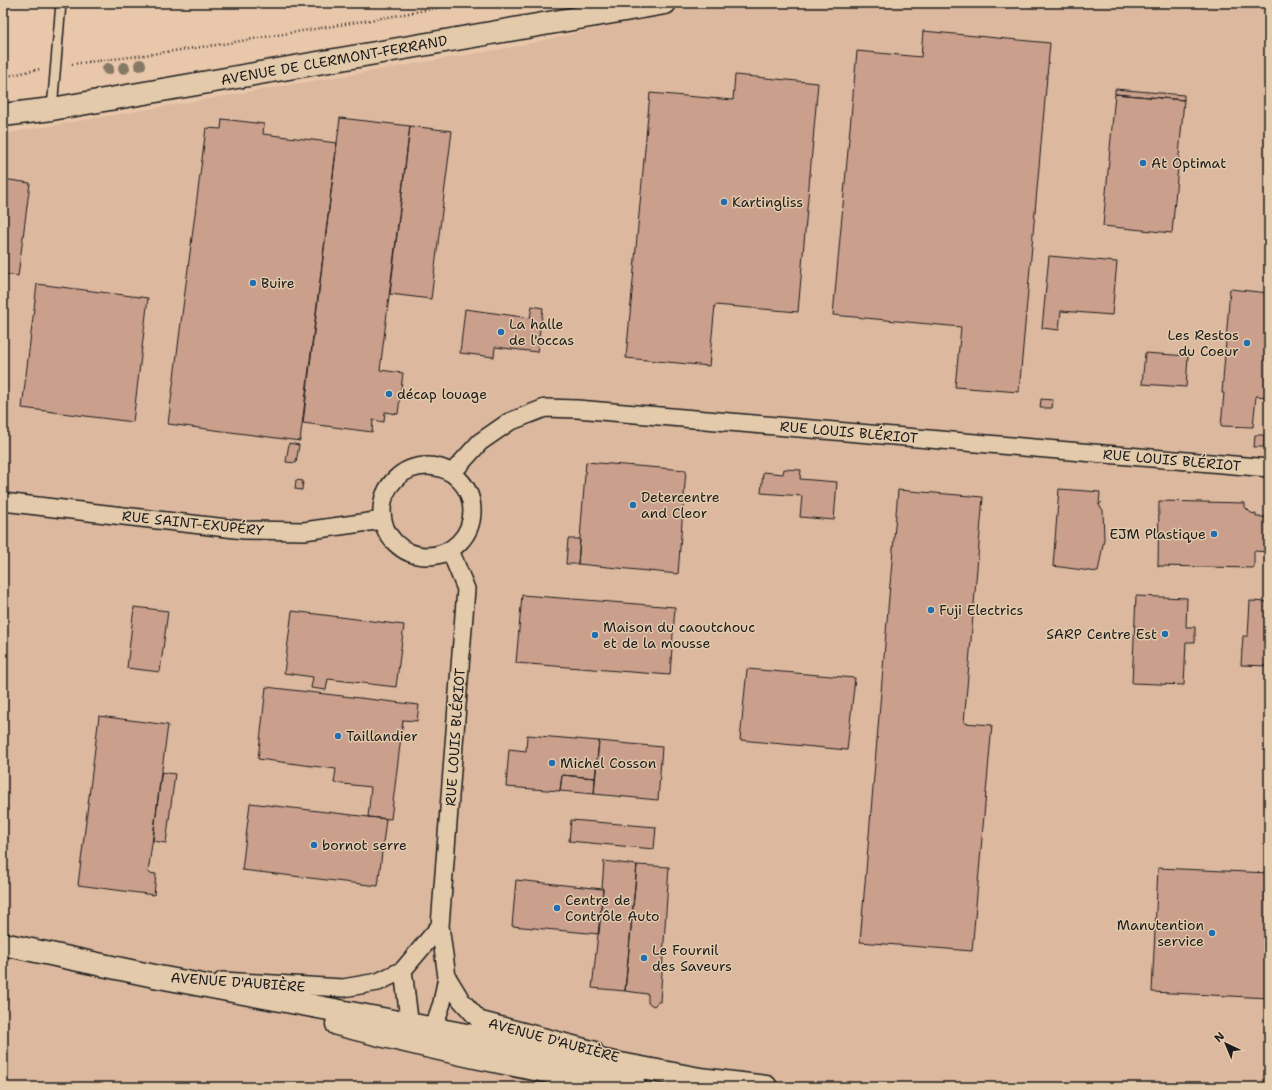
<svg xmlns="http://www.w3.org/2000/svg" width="1272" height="1090" viewBox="0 0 1272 1090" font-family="'Shantell Sans',sans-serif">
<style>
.built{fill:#dbb89e}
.building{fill:#ca9f8c;stroke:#1c1c1c}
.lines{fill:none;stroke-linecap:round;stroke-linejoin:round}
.service-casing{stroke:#1c1c1c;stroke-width:12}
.minor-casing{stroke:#1c1c1c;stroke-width:20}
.tertiary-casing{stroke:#1c1c1c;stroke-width:25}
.secondary-casing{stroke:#1c1c1c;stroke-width:25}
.path{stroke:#1c1c1c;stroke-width:2.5;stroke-dasharray:1 3;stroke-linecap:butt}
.service{stroke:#e3caab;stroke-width:9}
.minor{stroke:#e3caab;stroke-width:17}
.tertiary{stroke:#e3caab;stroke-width:22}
.secondary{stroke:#e3caab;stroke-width:22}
.tree{fill:#867966}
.poi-dot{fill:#1f6fb2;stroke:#e3caab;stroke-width:1.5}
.labels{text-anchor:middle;stroke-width:3;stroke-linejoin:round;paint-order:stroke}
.street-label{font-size:14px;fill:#1c1c1c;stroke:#e3caab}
.poi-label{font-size:14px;fill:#1c1c1c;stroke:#e3caab;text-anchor:start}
</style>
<rect width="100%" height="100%" fill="#e8c7aa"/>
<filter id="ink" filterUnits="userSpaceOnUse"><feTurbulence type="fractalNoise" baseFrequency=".025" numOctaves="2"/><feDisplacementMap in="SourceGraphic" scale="8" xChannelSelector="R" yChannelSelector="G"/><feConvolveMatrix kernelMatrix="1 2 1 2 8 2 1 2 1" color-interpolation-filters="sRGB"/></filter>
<g filter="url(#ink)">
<path class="built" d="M708,3H1269V1087H3V134L514,47Z"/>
<path class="building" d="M923,31L1050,43L1019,392L955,387L961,327L833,315L857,51L921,57Z
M735,75L818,83L798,312L715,305L709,366L626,358L650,93L733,100Z
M1115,89L1184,95V100L1115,94Z
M1115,94L1184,100L1172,233L1103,226Z
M340,118L410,126L380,370L403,373L398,414L385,412L384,422L373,420L372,432L303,423Z
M222,119L264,124L263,134L337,143L300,441L168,424L206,128L221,129Z
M410,126L452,131L431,299L390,294Z
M3,179L30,183L18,276L3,274Z
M1049,256L1117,262L1112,315L1061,311L1059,330L1042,328Z
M37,284L148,298L133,422L22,408Z
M1230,289L1269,293V397L1256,396L1253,427L1221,426L1224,393H1222Z
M532,306L543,308L537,352L495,347L494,357L460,353L465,309L530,318Z
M1145,353L1188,356L1186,387L1142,384Z
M1041,399L1053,400L1052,408H1040Z
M1255,435H1264V447H1254Z
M289,443L299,445L296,463L286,462Z
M586,462L686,470L678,574L578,564Z
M784,469L801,470L800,479L837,482L834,520L800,517L802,496L761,493L763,472L783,474Z
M296,480L303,481L302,490L295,489Z
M1059,489L1100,492L1099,505L1102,502L1099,505L1103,510L1104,539L1098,572L1053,566Z
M898,490L983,497L964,723L992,725L972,951L860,942Z
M1159,501L1245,503V507L1251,513L1256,514V517H1269V552L1254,551V568L1158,566Z
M568,539H580L578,564H566Z
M522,595L675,607L670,675L516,663Z
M1136,596L1187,598L1186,627H1195V642H1186L1184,685L1132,683Z
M1250,601L1269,602V666L1241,665L1243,636H1248Z
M134,607L168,611L160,672L127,668Z
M292,611L404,625L396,687L328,679L326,690L311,688L313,677L284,673Z
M747,669L855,678L847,750L740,740Z
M266,687L419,705L417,721L403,720L391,819L368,817L371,787L334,783L336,769L258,759Z
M99,716L168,725L148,873L156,874L154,895L78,885Z
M527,735L599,741L595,778L562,775L560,791L506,787L509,749L526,751Z
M599,741L662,747L658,800L594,794Z
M161,772L175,774L166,843L153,841Z
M562,775L595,778L594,794L560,791Z
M250,803L386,819L378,886L242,870Z
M571,820L656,827L654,849L569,841Z
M604,861L637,865L625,991L592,988L603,889H602Z
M637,865L669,867L660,1002H658L654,1006L648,1003V994L625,991Z
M1158,868L1269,873V998L1152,992Z
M516,880L603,889L599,934L512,926Z"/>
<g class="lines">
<g class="service-casing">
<path id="service" d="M52,109L61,3"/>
</g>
<g class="minor-casing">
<path id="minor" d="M382 511a45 45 0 1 1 90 0a45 45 0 1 1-90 0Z
M452,473L480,442L509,422L545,408L577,409L1269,468
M3,502L244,530L304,531L383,520
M450,550L466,589L440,926L447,977L461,1000L479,1020L594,1050
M403,970L412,1043L433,1029L442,1003L447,977
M222,981L343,988L378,982L403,970L440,926"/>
</g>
<g class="tertiary-casing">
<path id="tertiary" d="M3,115L52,109L665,3"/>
</g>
<g class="secondary-casing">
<path id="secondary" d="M3,944L159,977L700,1079L766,1087
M337,1024C436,1050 535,1071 635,1087"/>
</g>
<path class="path" d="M72,64L130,57L216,45L388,17L463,3
M3,77L40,69"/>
<use href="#service" class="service"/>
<use href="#minor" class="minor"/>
<use href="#tertiary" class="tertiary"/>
<use href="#secondary" class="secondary"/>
</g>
<g class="tree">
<circle cx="140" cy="65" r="6"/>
<circle cx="124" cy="68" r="6"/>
<circle cx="108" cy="69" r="6"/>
</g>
</g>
<g class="poi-dot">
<circle cx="1143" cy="163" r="4"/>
<circle cx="724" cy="202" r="4"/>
<circle cx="253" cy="283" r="4"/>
<circle cx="501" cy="332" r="4"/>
<circle cx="1247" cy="343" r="4"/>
<circle cx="389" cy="394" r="4"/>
<circle cx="633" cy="505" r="4"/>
<circle cx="1214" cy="534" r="4"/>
<circle cx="931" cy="610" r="4"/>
<circle cx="1165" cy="634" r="4"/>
<circle cx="595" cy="635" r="4"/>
<circle cx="338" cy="736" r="4"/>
<circle cx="552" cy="763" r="4"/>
<circle cx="314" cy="845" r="4"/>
<circle cx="557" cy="908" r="4"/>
<circle cx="1212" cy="933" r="4"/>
<circle cx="644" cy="958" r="4"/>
</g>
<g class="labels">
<g class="street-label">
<text transform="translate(334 60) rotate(-10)" y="5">AVENUE DE CLERMONT-FERRAND</text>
<text transform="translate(849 432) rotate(5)" y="5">RUE LOUIS BLÉRIOT</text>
<text transform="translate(1172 460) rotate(5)" y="5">RUE LOUIS BLÉRIOT</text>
<text transform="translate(193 523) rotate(6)" y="5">RUE SAINT-EXUPÉRY</text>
<text transform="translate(455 737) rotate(-86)" y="5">RUE LOUIS BLÉRIOT</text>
<text transform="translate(238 982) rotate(4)" y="5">AVENUE D'AUBIÈRE</text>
<text transform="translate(554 1040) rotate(15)" y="5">AVENUE D'AUBIÈRE</text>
</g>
<g class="poi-label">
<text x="1151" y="168">At Optimat</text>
<text x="732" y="207">Kartingliss</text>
<text x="261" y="288">Buire</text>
<text x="509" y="329">La halle<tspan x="509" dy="16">de l'occas</tspan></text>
<text x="1239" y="340" text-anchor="end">Les Restos<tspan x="1239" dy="16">du Coeur</tspan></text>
<text x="397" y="399">décap louage</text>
<text x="641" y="502">Detercentre<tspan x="641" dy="16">and Cleor</tspan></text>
<text x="1206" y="539" text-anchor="end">EJM Plastique</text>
<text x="939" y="615">Fuji Electrics</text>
<text x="603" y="632">Maison du caoutchouc<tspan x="603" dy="16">et de la mousse</tspan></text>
<text x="1157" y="639" text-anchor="end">SARP Centre Est</text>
<text x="346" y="741">Taillandier</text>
<text x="560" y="768">Michel Cosson</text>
<text x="322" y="850">bornot serre</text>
<text x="565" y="905">Centre de<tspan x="565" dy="16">Contrôle Auto</tspan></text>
<text x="1204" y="930" text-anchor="end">Manutention<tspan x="1204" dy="16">service</tspan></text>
<text x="652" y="955">Le Fournil<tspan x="652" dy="16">des Saveurs</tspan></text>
</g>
</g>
<rect width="1272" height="1090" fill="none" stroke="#e3caab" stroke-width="16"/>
<rect x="8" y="8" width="1256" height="1074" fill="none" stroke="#1c1c1c" stroke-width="1.5" filter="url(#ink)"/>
<g transform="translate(1226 1044) rotate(316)" stroke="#e3caab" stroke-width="3" paint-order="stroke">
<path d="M0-3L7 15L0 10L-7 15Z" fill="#1c1c1c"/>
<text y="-6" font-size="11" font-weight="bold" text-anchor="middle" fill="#1c1c1c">N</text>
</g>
</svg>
